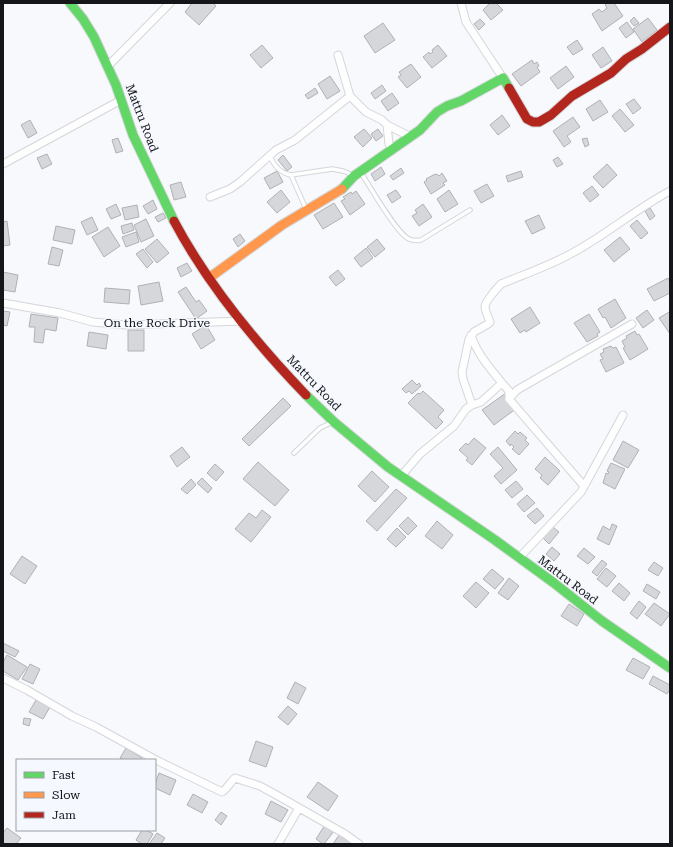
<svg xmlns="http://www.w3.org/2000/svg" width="673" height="847" viewBox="0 0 673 847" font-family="'Roboto Serif',serif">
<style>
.building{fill:#d6d7db;stroke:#b0b1b4}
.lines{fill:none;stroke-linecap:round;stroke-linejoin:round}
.lane-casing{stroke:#d4d6d9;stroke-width:5.5}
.street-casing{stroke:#d4d6d9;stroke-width:9}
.fast-casing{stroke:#d4d6d9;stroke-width:11}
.slow-casing{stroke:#d4d6d9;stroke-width:11}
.jam-casing{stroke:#d4d6d9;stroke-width:11}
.lane{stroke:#fefeff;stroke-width:3.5}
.street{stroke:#fefeff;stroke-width:7}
.fast{stroke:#63d668;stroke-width:9}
.slow{stroke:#ff974d;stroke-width:9}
.jam{stroke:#b3261e;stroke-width:9}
.labels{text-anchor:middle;stroke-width:3;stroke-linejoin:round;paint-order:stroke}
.street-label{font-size:12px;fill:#151619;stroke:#f5f8ff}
</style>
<rect width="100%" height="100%" fill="#f7f9fd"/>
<path class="building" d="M192,3H213L216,6L199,25L185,12Z
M490,3H496L503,10L491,20L483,10Z
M608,3H614L623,16L602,31L592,14L599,9L602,12L607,8L605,5Z
M634,17L639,23L634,26L630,21Z
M648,18L657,30L642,42L633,29Z
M480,19L485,24L479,30L474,24Z
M627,22L634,32L626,38L619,28Z
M383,23L395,40L375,53L364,36Z
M577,40L583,49L573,55L567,47Z
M262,45L273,58L261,68L250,55Z
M438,45L447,56L432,68L423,57L429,52L430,54L433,52L432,50Z
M603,47L612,61L601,68L592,55Z
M532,60L534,64L537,62L539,66L537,67L540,72L521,86L512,74Z
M411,64L421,77L407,88L398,77L401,75L399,72Z
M566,66L574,77L558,89L550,78Z
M330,76L340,91L327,99L318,84Z
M382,85L386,91L375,99L371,93Z
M315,88L318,93L308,99L305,95Z
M392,93L399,103L388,111L381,101Z
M634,99L641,108L633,114L626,104Z
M600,100L608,112L593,121L586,109Z
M620,109L634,125L625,132L612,116Z
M502,115L510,126L498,135L490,125Z
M573,117L580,127L567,136L571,142L564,147L553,131Z
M30,120L37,133L28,138L21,125Z
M364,129L372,138L363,147L354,137Z
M378,129L383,136L376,141L371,134Z
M118,138L123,151L116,153L112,140Z
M587,138L589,145L585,147L582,139Z
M47,154L52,164L42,169L37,158Z
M283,155L292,167L287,171L278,160Z
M558,157L563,164L557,167L553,160Z
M607,164L617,175L603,188L593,177Z
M381,167L385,174L375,181L371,174Z
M401,168L404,173L393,180L390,176Z
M277,171L283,182L270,189L264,178Z
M521,171L523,177L508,182L506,176Z
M442,173L447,181L443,183L445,185L431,194L424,182L427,180L426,179L435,174V175L437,174L439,176Z
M181,182L186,197L174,200L170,185Z
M487,184L494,196L481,203L474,191Z
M592,186L599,195L590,202L583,193Z
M281,190L290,202L277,213L267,202Z
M396,190L401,197L392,203L387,195Z
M449,190L458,204L445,212L437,199Z
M356,191L365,204L350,215L341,201L345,199L343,197L351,192L352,194Z
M153,200L157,209L148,214L143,206Z
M334,203L343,217L323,229L314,215Z
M116,204L121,215L111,219L106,209Z
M423,204L432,217L419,226L412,216L417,213L415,210Z
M137,205L139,217L125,220L122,208Z
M650,208L655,216L650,220L645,211Z
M163,213L166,218L158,222L155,217Z
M539,215L545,228L532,234L525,221Z
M92,217L98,230L87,235L81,222Z
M146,219L154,236L141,242L134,225Z
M637,220L648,233L641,239L630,226Z
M7,221L10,245L3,246V222Z
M132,223L134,230L123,234L121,226Z
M56,226L75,230L72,244L53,240Z
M108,227L120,246L104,257L92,237Z
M136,232L139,242L126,247L122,237Z
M240,234L245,241L238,247L233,239Z
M620,237L630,249L614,262L604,250Z
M157,239L169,253L157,263L145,249Z
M377,239L385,249L375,257L367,247Z
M52,247L63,250L59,266L48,264Z
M366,248L373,258L361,267L354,258Z
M143,249L153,262L147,268L136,254Z
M187,263L192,271L181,277L177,268Z
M338,270L345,279L336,286L329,277Z
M3,272L18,275L15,292L3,290Z
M668,278L670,282V293L654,301L647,289Z
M159,282L163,301L141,305L138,286Z
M186,287L196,302L199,300L207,311L196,319L178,292Z
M105,288L130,290L129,304L104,302Z
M615,299L626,318L611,328L605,317L603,318L598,309Z
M530,307L540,323L526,332L525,330L520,333L511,319Z
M647,310L654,320L643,328L636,318Z
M3,311L10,312L7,326L3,325Z
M669,312L670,313V334L659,318Z
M31,314L58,318L56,331L45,329L43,343L34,342L35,327H29Z
M589,314L600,332L597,334L598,336L587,342L574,323Z
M206,325L215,340L201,349L192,334Z
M128,330H144V351H128Z
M635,331L637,335L639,334L648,349L630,360L623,348L625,347L622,341L627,338L626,336Z
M89,332L108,335L106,349L87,346Z
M611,346L613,348L616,347L624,363L606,372L600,360L603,359L600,354L604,352L603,349Z
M412,380L417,385L419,383L421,386L412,394L409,391L406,393L402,389Z
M423,391L444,410L438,417L443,422L436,429L408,403L418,393L420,394Z
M506,393L517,408L494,425L482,410Z
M283,398L291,406L249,446L242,439Z
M515,431L518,434L520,432L527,438L525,440L529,444L519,455L512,449L514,447L511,444L510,446L506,441Z
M474,438L486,448L472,465L466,460L468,458L459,450L466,443L468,445Z
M623,441L639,450L628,468L613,460Z
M182,447L190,457L177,467L170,456Z
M498,447L517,470L501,484L494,476L503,468L490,454Z
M545,457L560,471L548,485L540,478L542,475L535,469Z
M258,462L289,490L275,506L243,479Z
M611,463L625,469L615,489L603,483L606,473L608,474L609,472L607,471Z
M215,464L224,472L216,481L207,473Z
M372,471L389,487L375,502L358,486Z
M202,478L212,488L208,493L197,483Z
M191,479L196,485L187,494L181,489Z
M516,481L523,489L512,498L505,490Z
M396,489L407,498L377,531L366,521Z
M527,495L535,503L524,512L517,504Z
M537,508L544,516L535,524L527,516Z
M262,510L271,517L251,542L235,529L249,513L256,518Z
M408,517L417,526L408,535L399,526Z
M437,521L453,535L442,549L425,536Z
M612,524L617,526L609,545L597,539L603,526L610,530Z
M553,527L559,532L549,544L543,538Z
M397,528L406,537L396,547L387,539Z
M552,547L560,554L554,561L546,554Z
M584,548L595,557L588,564L577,556Z
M22,556L37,566L25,584L10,574Z
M602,560L607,564L597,576L592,572Z
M654,562L663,568L658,576L648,570Z
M606,568L616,576L607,587L597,579Z
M492,569L504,579L495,589L483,579Z
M509,578L519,586L508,600L498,593Z
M476,582L489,593L476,608L463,596Z
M619,583L630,593L624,601L612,591Z
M647,584L660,592L656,599L643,591Z
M639,601L646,607L637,619L630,613Z
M654,603L670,614L661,626L645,614Z
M569,604L584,614L577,626L561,616Z
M3,643L19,651L15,657L3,651Z
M7,655L27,667L18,680L3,671V662Z
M633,658L650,667L643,679L626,670Z
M30,664L40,669L33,684L22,679Z
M653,676L670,685V689L667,694L649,684Z
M295,682L306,688L298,704L287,698Z
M36,700L50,707L43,719L29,712Z
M288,706L297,714L288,725L278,717Z
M24,718L31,719L29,726L23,724Z
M256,741L273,747L266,767L249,761Z
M126,748L142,758L141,760H124L120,758Z
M159,773L176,780L170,795L155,788V784Z
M318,782L338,796L328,811L307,797Z
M193,794L208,802L202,813L187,805Z
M271,801L288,810L281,822L265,814Z
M221,812L227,816L221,825L215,820Z
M325,825L334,831L324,844H323L316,839Z
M7,828L21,838L16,844H3V833Z
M142,830H146L153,834L147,844H142L136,840Z
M157,833L165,838L161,844H149Z
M339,835L353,844H333Z"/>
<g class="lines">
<g class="lane-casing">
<path id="lane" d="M270,156C274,166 280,173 291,175L332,169L343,171L353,175
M361,173C370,186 396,233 409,239C413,241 416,241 421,240L470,210
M291,175L306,209
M294,453L320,428L333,422"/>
</g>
<g class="street-casing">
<path id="street" d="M461,3L466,22L503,78
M108,66L170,3
M350,96L366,112L382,120L387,125L389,144L392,150
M387,125L411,137
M3,164L121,100
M210,197L230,189L240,182L276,150L295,140L350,96L338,55
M3,303L60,313L93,322L126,325L242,321
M471,335C477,354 490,368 502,383
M509,399L584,486
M472,405L481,402L502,383L509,391V399L517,390L632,324
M402,475L420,454L454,426L466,409L472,405L463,379L462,372L469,339L474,332L488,324L490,322C488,317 485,311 485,306C486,301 497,288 501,284C525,274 552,265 574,252C607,234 636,209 670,191
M519,558L581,492L623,415
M3,678L27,690L72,716L96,727L156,760L222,792C228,788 230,782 235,778L260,786L280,797L345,834L359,844
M278,844L299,808"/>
</g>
<g class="fast-casing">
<path id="fast" d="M70,3L83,19L94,37L116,85L133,135L174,221
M342,189L354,176L420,130L437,112L447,106L461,101L503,78L509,88
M306,395L334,422L388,467L495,540L554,583L602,621L670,668"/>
</g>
<g class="slow-casing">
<path id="slow" d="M209,278L282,225L342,189"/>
</g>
<g class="jam-casing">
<path id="jam" d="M509,88L527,119L533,122H539L551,115L572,96L611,73L626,59L642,49L670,27
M174,221C208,285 256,343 306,395"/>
</g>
<use href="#lane" class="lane"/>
<use href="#street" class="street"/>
<use href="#fast" class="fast"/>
<use href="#slow" class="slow"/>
<use href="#jam" class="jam"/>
</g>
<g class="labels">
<g class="street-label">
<text transform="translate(142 118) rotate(69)" y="4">Mattru Road</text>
<text x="157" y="327">On the Rock Drive</text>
<text transform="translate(314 383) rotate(46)" y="4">Mattru Road</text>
<text transform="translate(568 580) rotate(37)" y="4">Mattru Road</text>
</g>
</g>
<rect width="673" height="847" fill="none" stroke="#151619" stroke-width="8"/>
<rect x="16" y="759" width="140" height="72" fill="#f5f8ff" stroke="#9b9ea3"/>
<rect x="24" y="772" width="20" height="6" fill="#63d668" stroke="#9b9ea3"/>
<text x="52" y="779" font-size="12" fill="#151619">Fast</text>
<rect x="24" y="792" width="20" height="6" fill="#ff974d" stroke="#9b9ea3"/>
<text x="52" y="799" font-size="12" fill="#151619">Slow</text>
<rect x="24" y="812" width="20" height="6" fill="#b3261e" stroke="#9b9ea3"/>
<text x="52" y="819" font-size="12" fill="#151619">Jam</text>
</svg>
